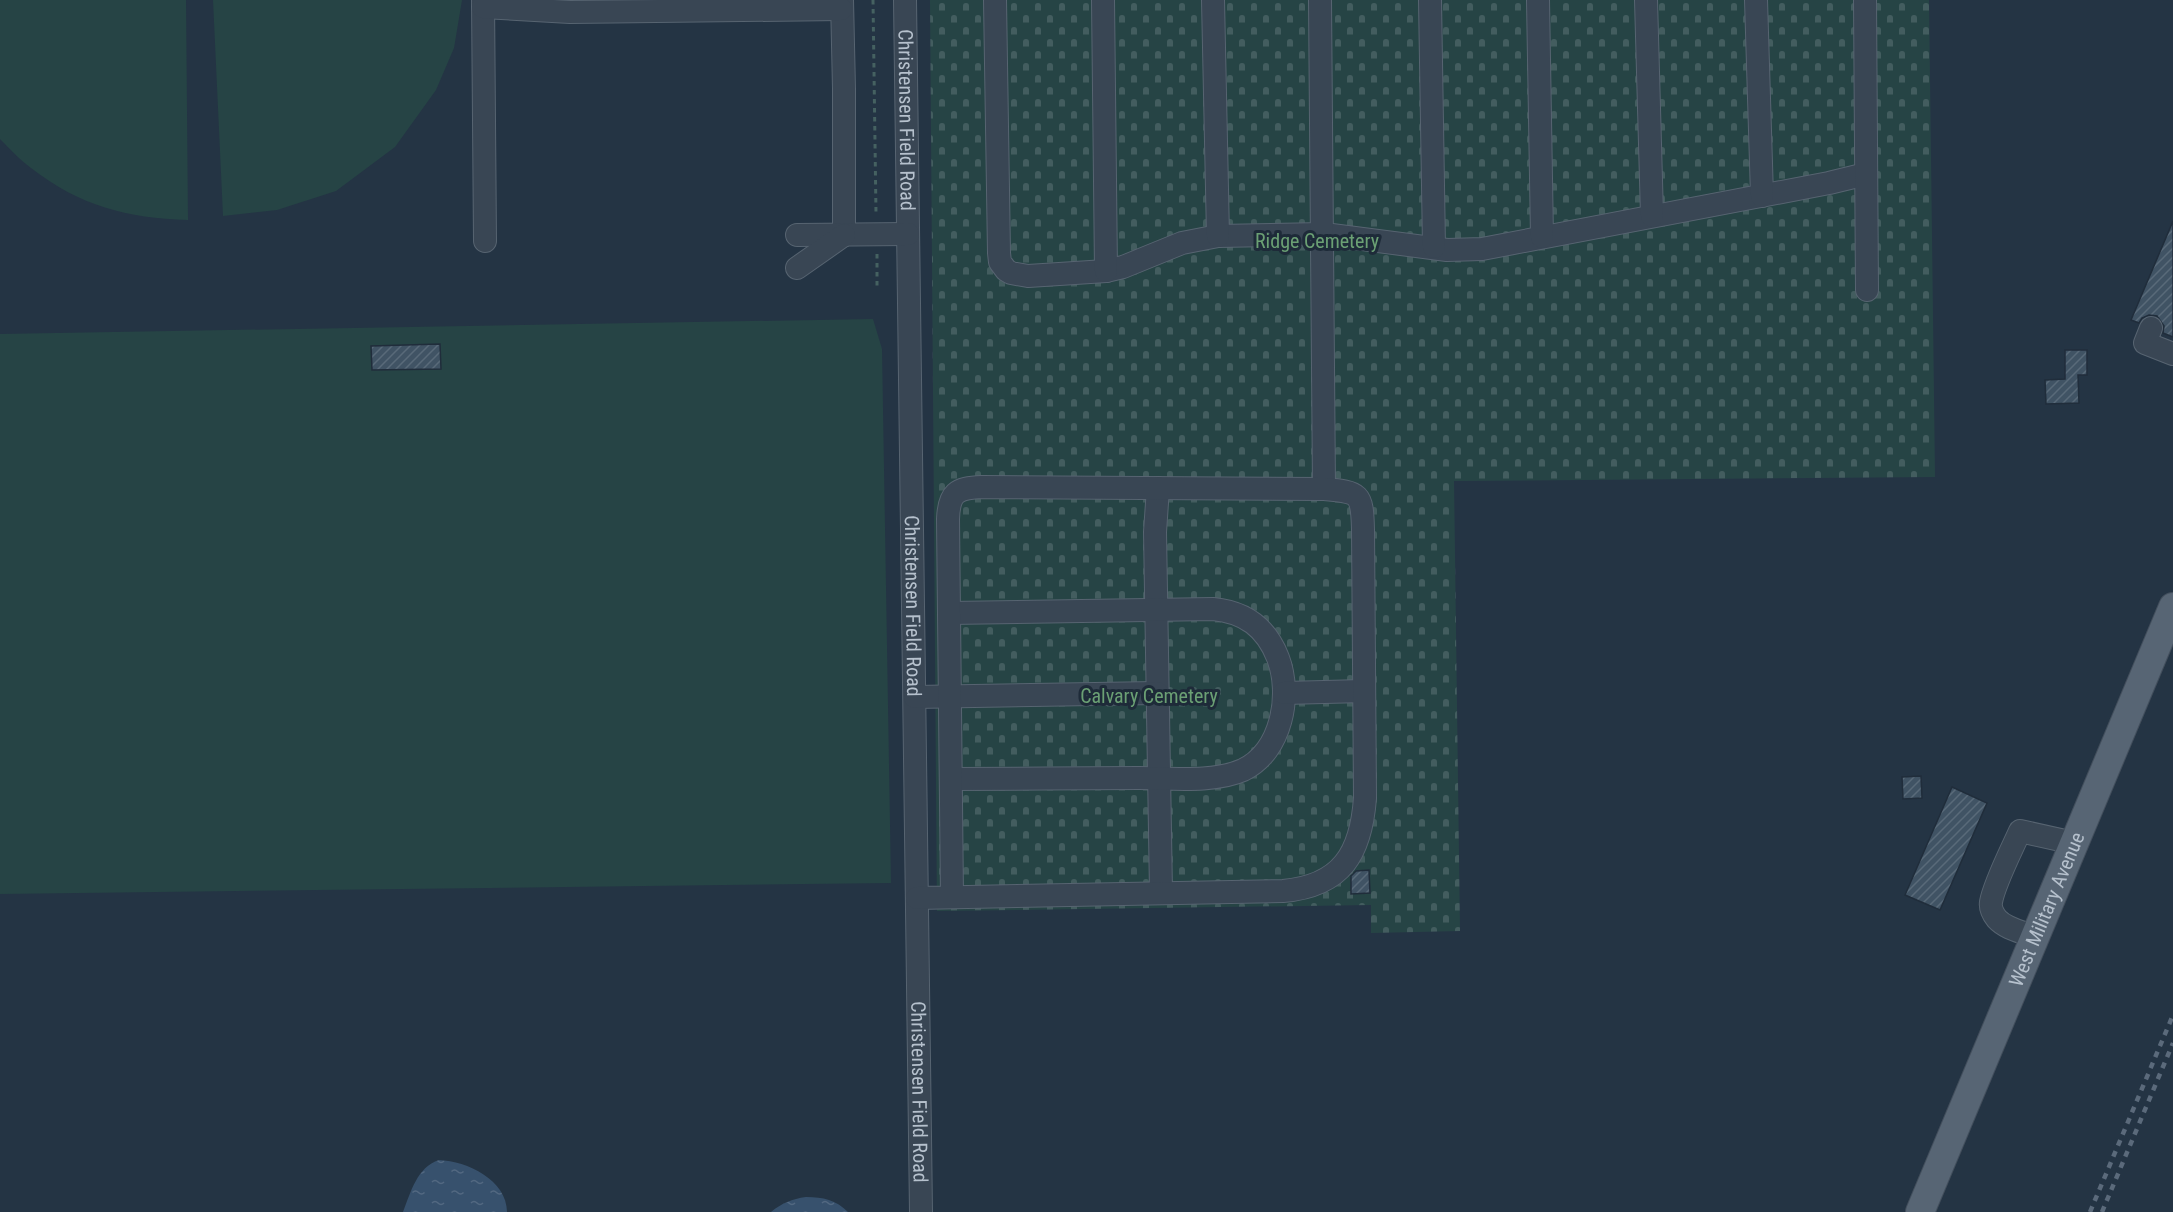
<svg xmlns="http://www.w3.org/2000/svg" width="2173" height="1212" viewBox="0 0 2173 1212" font-family="'Roboto Condensed',sans-serif">
<style>
.cemetery{fill:url(#cemetery-stones)}
.pitch{fill:#264445}
.water{fill:url(#water-ripples)}
.building{fill:url(#building-hatch);stroke:#202d3b;stroke-width:1.5}
.lines{fill:none;stroke-linecap:round;stroke-linejoin:round}
.minor-casing{stroke:#576471;stroke-width:24}
.major-casing{stroke:#434f5d;stroke-width:30}
.path{stroke:#456161;stroke-width:3;stroke-dasharray:4.5 4.5;stroke-linecap:butt}
.minor{stroke:#394654;stroke-width:22}
.major{stroke:#576574;stroke-width:28}
.rail{stroke:#5b6a7b;stroke-width:4.5;stroke-dasharray:6 6;stroke-linecap:butt}
.labels{text-anchor:middle;stroke-width:6;stroke-linejoin:round;paint-order:stroke}
.street-label{font-size:20px;fill:#b6c1cd;stroke:#1e2b39}
.park-label{font-size:20px;fill:#6ba074;stroke:#1e2b39}
</style>
<defs>
<pattern id="cemetery-stones" width="16" height="16" patternUnits="userSpaceOnUse" patternTransform="scale(1.5)"><rect width="16" height="16" fill="#264445"/><path d="M2 7V4a2 2 0 0 1 4 0v3zM10 15v-3a2 2 0 0 1 4 0v3z" fill="#435d5f"/></pattern>
<pattern id="water-ripples" width="26" height="14" patternUnits="userSpaceOnUse" patternTransform="scale(1.5)"><rect width="26" height="14" fill="#37516d"/><path d="M2 4q2-2 4 0t4 0M15 11q2-2 4 0t4 0" fill="none" stroke="#526881"/></pattern>
<pattern id="building-hatch" width="6" height="6" patternUnits="userSpaceOnUse" patternTransform="scale(1.5)"><rect width="6" height="6" fill="#405364"/><path d="M-1 1l2-2M0 6l6-6M5 7l2-2" fill="none" stroke="#596a79"/></pattern>
</defs>
<rect width="100%" height="100%" fill="#243444"/>
<path class="cemetery" d="M930,0H1929L1935,477L1454,481L1460,931L1371,933V905L937,911Z"/>
<path class="pitch" d="M0,0H186L188,220C127,218 80,206 31,168C20,160 10,149 0,139Z
M213,0H462L454,48L436,90L395,147L336,191L277,210L223,216Z
M873,319L882,349L891,883L0,894V334Z"/>
<path class="water" d="M439,1160C467,1161 507,1180 507,1212H403C411,1192 417,1167 439,1160Z
M806,1197C823,1197 836,1200 848,1212H771C782,1203 792,1199 806,1197Z"/>
<path class="building" d="M2173,221V337L2163,333L2164,326L2157,316L2149,315L2142,318L2139,323L2131,320Z
M440,344L441,369L372,370L371,346Z
M2065,350H2087V375H2078L2079,403L2046,404L2045,380L2065,379Z
M1921,776L1922,798L1903,799L1902,777Z
M1952,787L1987,803L1940,910L1905,895Z
M1369,870L1370,893L1351,894V876L1356,871Z"/>
<g class="lines">
<g class="minor-casing">
<g id="minor">
<path d="M483,0L485,241"/>
<path d="M842,0L844,89V235"/>
<path id="s1" d="M905,0L921,1212"/>
<path d="M995,0L999,253L1000,262L1006,270L1011,273L1028,276L1106,271L1123,267L1182,243L1218,236L1324,234L1447,250L1482,249L1829,183L1866,174"/>
<path d="M1103,0L1106,271"/>
<path d="M1213,0L1218,236"/>
<path d="M1320,0L1324,489"/>
<path d="M1430,0L1434,247"/>
<path d="M1538,0L1542,237"/>
<path d="M1646,0L1652,216"/>
<path d="M1756,0L1762,196"/>
<path d="M1865,0L1867,290"/>
<path d="M483,7L570,12L841,9"/>
<path d="M797,235L908,234"/>
<path d="M797,268L844,235"/>
<path d="M2151,328L2145,343L2173,354"/>
<path d="M1158,488L1155,532L1161,892"/>
<path d="M949,613L1213,609C1245,612 1266,627 1278,658C1292,695 1282,751 1243,770C1214,783 1170,778 1139,778C1076,778 1014,779 951,779"/>
<path d="M1284,693L1364,691"/>
<path d="M915,697L1157,693"/>
<path d="M917,898L1283,891C1342,886 1361,853 1365,798L1363,529C1362,493 1360,492 1324,489L982,487C956,488 949,493 948,519L952,897"/>
<path d="M2035,937C2023,932 2006,929 1997,919C1993,914 1990,908 1991,902C1994,884 2012,849 2020,831L2074,843"/>
</g>
</g>
<g class="major-casing">
<g id="major">
<path id="s2" d="M1920,1212L2173,607"/>
</g>
</g>
<path class="path" d="M873,0L876,214
M877,254V290"/>
<use href="#minor" class="minor"/>
<use href="#major" class="major"/>
<path class="rail" d="M2090,1212L2173,1015
M2102,1212L2173,1043"/>
</g>
<g class="labels">
<g class="street-label">
<text dy="7" stroke="none"><textPath href="#s1" startOffset="120">Christensen Field Road</textPath></text>
<text dy="7" stroke="none"><textPath href="#s1" startOffset="606">Christensen Field Road</textPath></text>
<text dy="7" stroke="none"><textPath href="#s2" startOffset="328">West Military Avenue</textPath></text>
<text dy="7" stroke="none"><textPath href="#s1" startOffset="1092">Christensen Field Road</textPath></text>
</g>
<g class="park-label">
<text x="1317" y="248">Ridge Cemetery</text>
<text x="1149" y="703">Calvary Cemetery</text>
</g>
</g>
</svg>
